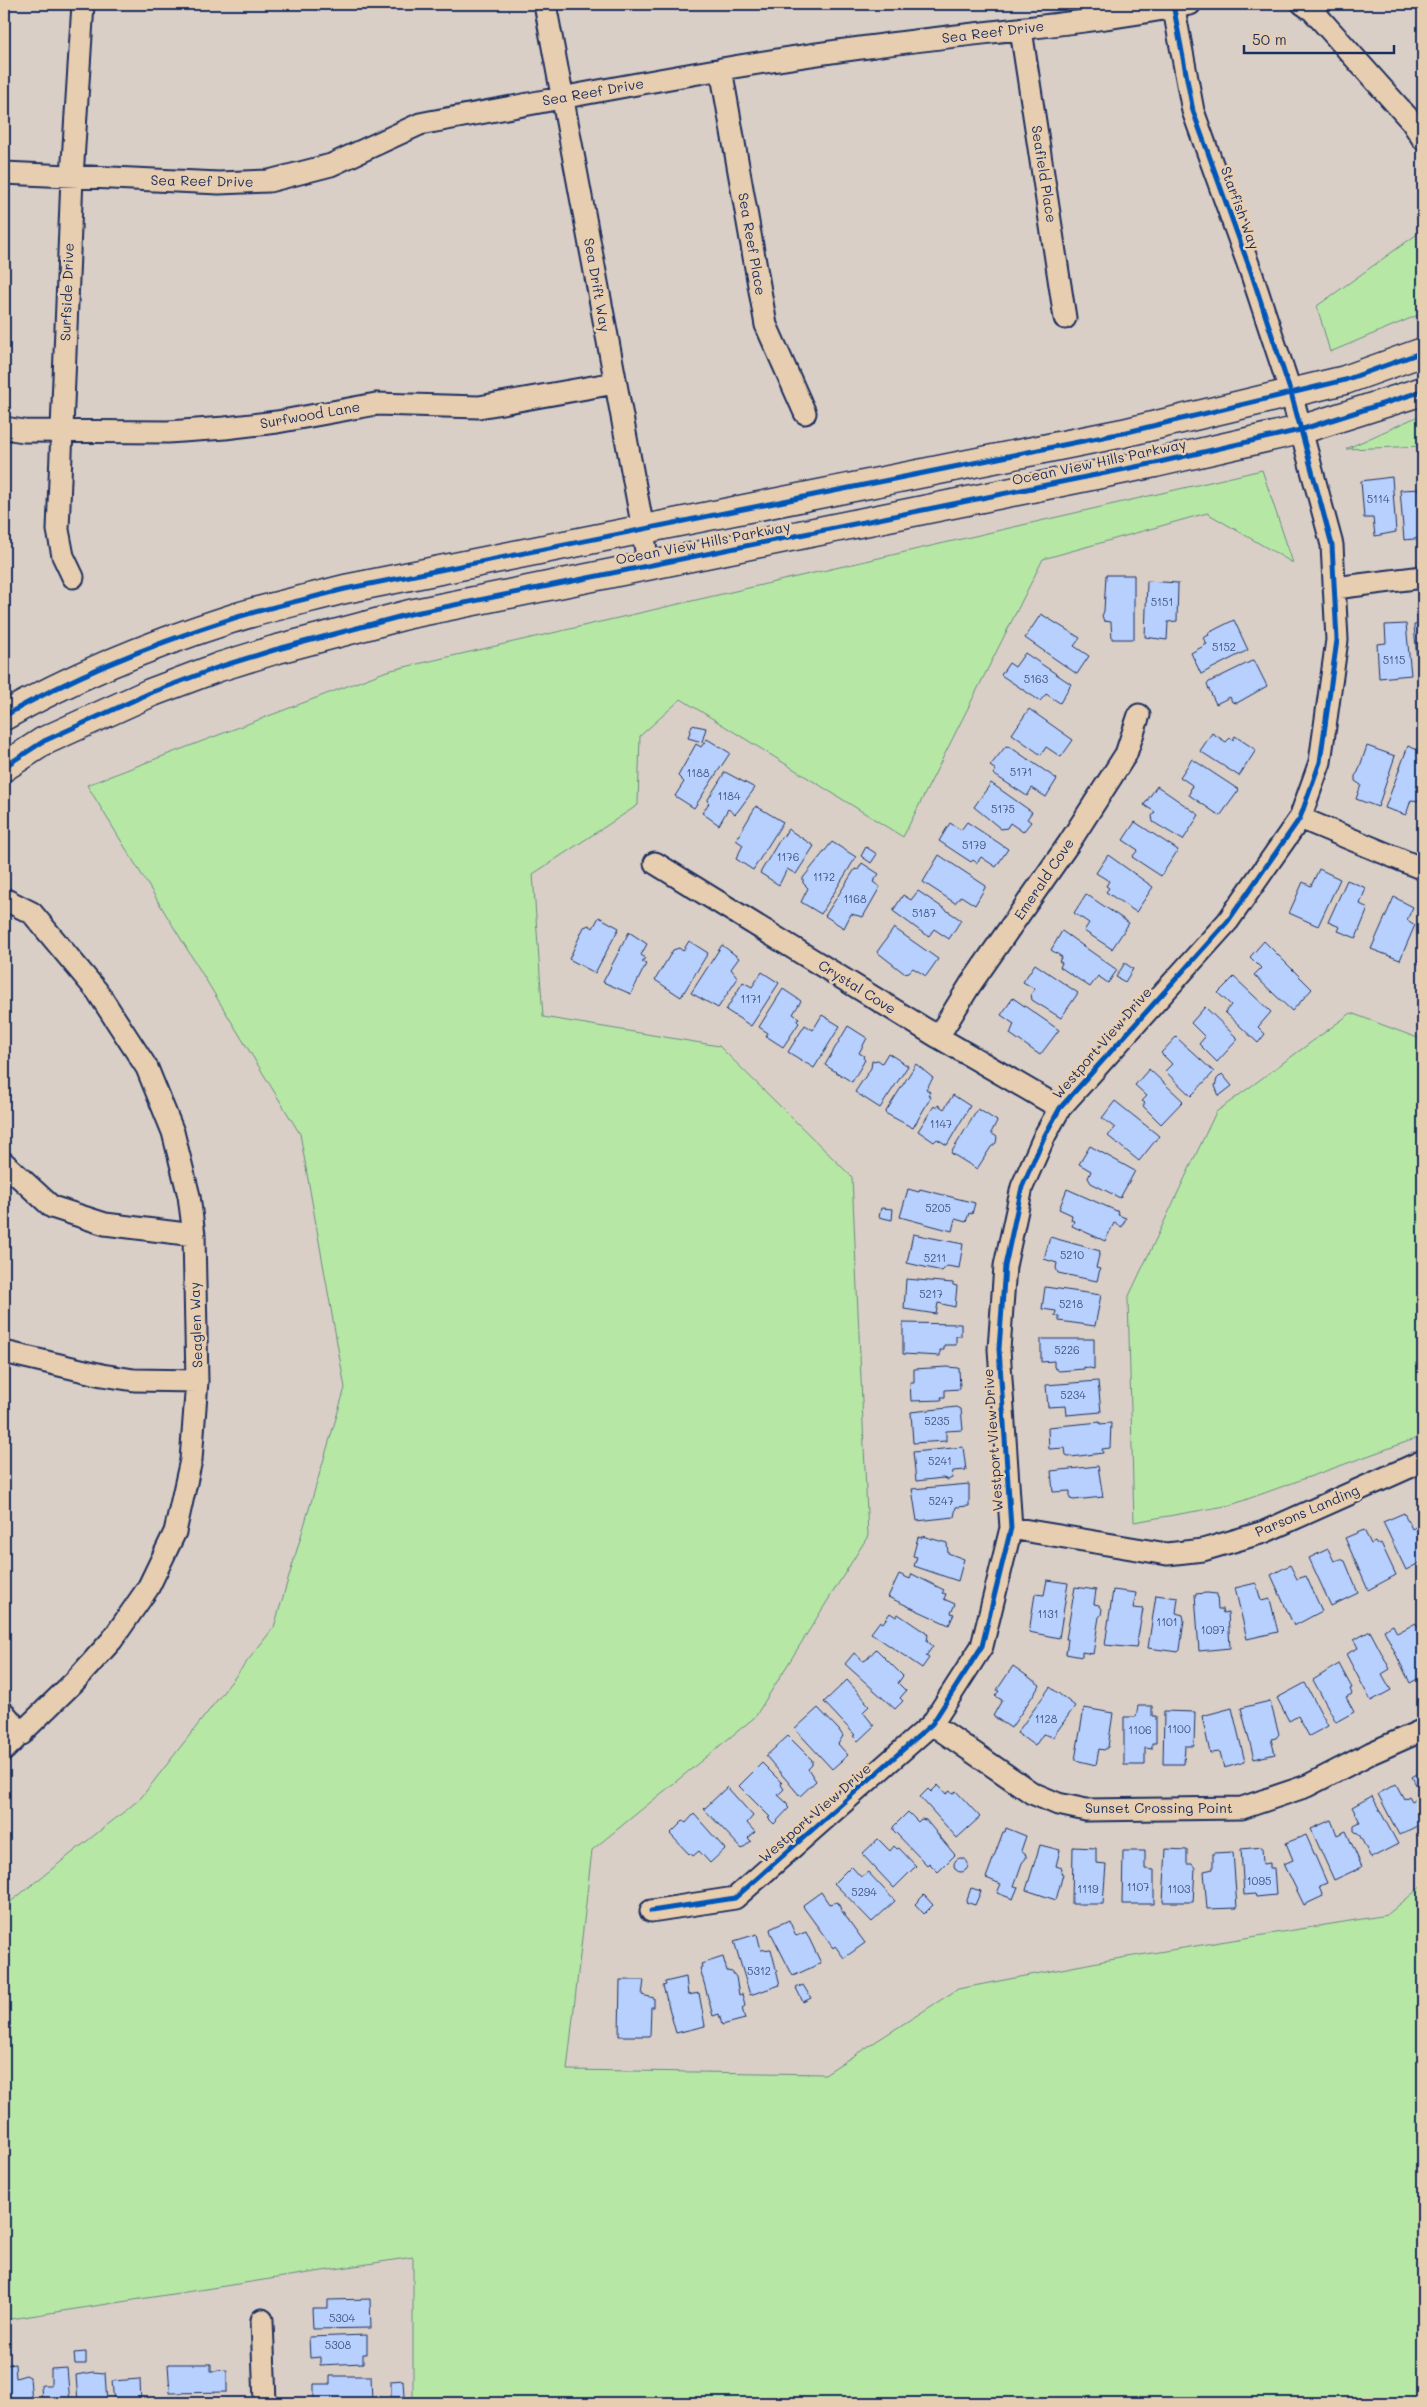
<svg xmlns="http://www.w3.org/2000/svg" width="1427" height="2407" viewBox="0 0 1427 2407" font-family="Mali,sans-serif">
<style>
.green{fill:#b7e7a5;stroke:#698b82}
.building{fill:#b8d0fe;stroke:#1b2f5e}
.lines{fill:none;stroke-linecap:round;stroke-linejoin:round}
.street-casing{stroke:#1b2f5e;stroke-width:25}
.primary-casing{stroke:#1b2f5e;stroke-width:31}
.street{stroke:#e8ceb0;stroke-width:21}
.primary{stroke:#e8ceb0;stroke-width:28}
.cycleway-casing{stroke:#e8ceb0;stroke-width:8}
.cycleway{stroke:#0057b8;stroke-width:5}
.labels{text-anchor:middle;stroke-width:5;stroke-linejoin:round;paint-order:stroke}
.number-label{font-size:11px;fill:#425786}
.street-label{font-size:14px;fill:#1b2f5e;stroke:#e8ceb0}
</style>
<rect width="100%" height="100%" fill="#dacfc7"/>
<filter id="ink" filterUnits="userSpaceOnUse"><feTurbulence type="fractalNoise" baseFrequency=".02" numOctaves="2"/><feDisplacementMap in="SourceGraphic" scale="10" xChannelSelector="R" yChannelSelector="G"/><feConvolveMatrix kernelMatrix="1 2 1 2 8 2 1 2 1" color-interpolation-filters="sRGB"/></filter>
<g filter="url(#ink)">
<path class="green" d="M1423,230V313L1330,352L1317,306Z
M1423,414V446L1346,449Z
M1262,470L1293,563L1207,513L1043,559L903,837L681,699L640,736L638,805L533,874L543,1017L719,1046L852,1177L868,1536L755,1717L592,1850L567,2070L825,2074L958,1989L1103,1961L1387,1915L1423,1885V2403H413V2257L4,2320V1907L140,1799L274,1627L345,1388L300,1134L87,785L387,671Z
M1351,1013L1423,1040V1436L1231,1505L1134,1522L1128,1298L1216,1112Z"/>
<path class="building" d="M1392,477L1396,532L1375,536L1373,518H1364L1361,481Z
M1423,489V538L1404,540L1400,490Z
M1106,575H1134V639H1112L1111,622L1104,621L1102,616L1104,611Z
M1147,581L1178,583L1177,621L1168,622L1167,640L1145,637Z
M1041,614L1080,638L1074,646L1089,656L1077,674L1025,638Z
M1234,620L1248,650L1201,674L1191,653L1207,644L1203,638L1209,635L1208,633Z
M1406,624L1411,675L1379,678L1377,644L1386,643L1385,625Z
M1423,624V670L1418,671L1414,625Z
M1025,653L1071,684L1060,703L1046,694L1040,701L1001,675L1009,663L1015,667Z
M1254,660L1267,686L1237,703L1232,702L1230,697L1216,704L1207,685L1209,682Z
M1029,709L1073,740L1061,757L1046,747L1041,755L1012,734Z
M692,725L706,728L702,742L688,738Z
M1212,733L1226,742L1230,738L1233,740L1235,736L1256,750L1239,776L1200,751Z
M707,739L730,753L694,808L675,796L684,782L678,776L696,744L701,747Z
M1006,746L1010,747L1057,779L1046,797L1032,788L1027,796L993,774L996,770L990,766Z
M1367,746L1395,756L1378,807L1356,799L1361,785L1355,781V776L1358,772Z
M1408,746L1423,752V792L1420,801L1411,800L1406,815L1385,808Z
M1192,759L1239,790L1220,816L1189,795L1192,785L1180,777Z
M725,772L755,788L738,811L735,814L728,809L719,825L702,813L709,803L707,801Z
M991,783L1032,812L1027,819L1031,822L1023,832L1010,823L1007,828L1001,829L974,807Z
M1157,786L1199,815L1183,840L1153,822L1152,816L1155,812L1144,805Z
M756,806L783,822L753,870L736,859L743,845L736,840Z
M967,822L1008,849L996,867L981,857L977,863L973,860L971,862L939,841L950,823L961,830Z
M1135,822L1178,850L1161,876L1132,857L1138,850L1123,840Z
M788,829L814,846L796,874L787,869L779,885L760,873L782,836L783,837Z
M832,842L856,857L821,914L801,902L808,888L803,883V878Z
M866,847L877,854L871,863L861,856Z
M939,855L986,886L975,905L961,896L955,903L923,882Z
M1108,855L1153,887L1136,912L1106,892L1109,888L1106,886L1109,881L1096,873Z
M862,863L879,874L873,882L880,887L863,917L851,914L844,928L825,916L855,869L858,870Z
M1319,869L1340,879L1318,926L1289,913L1303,882L1311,886Z
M1347,880L1366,888L1360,904L1366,907L1367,911L1356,938L1338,931L1340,927L1328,922Z
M918,891L961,920L949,939L934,929L929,936L923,933L893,911L903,895L911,900Z
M1086,894L1129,923L1112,949L1084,931L1089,923L1074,913Z
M1394,897L1413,907L1407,920L1415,925L1400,960L1371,949Z
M599,917L619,928L595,973L569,959L584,927L589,925L593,928Z
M894,928L938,959L926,976L913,968L909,972L904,973L877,952Z
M1062,931L1117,970L1108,983L1098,976L1090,987L1060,967L1062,963L1059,961L1062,957L1051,950Z
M629,932L647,944L641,955L645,958L642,962L646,964L631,994L603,982Z
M689,941L708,953L681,997L655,980L673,950L679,948L683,951Z
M1264,941L1312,989L1292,1011L1254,975L1261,968L1250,957Z
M722,945L739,958L731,969L738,978L718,1008L691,993Z
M1423,949V966L1417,963Z
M1125,963L1133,969L1125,982L1116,977Z
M1035,964L1078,993L1061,1018L1032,1000L1031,994L1035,989L1023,982Z
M762,972L779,983L751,1026L726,1010L743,982L752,987Z
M1234,977L1271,1012L1258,1027L1265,1034L1258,1043L1225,1012L1231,1005L1218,993Z
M783,989L801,1001L793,1014L799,1018L797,1021L799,1023L783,1047L766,1036L768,1033L759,1027Z
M1013,998L1059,1030L1040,1055L1010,1034L1014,1024L1001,1015Z
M1205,1007L1238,1039L1217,1062L1199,1044L1205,1037L1191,1023Z
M822,1015L840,1026L814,1068L788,1052L805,1025L813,1030Z
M848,1026L867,1038L859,1053L864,1056L863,1058L865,1060L852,1082L825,1065Z
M1176,1037L1214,1072L1191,1096L1165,1071L1172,1064L1161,1053Z
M888,1053L908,1066L880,1108L855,1092L871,1068L872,1061L878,1060L882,1063Z
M916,1064L933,1078L926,1089L930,1092L928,1095L931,1097L913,1128L885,1113Z
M1149,1069L1183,1101L1161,1124L1143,1106L1145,1103L1142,1101L1147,1096L1135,1085Z
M1222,1074L1232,1086L1219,1096L1215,1086L1217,1079Z
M953,1095L970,1106L947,1145L937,1139L934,1142L918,1131L934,1106L936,1108L938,1105L944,1109Z
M1115,1101L1159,1136L1139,1161L1108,1136L1115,1128L1102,1118Z
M978,1109L997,1121L991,1133L997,1137L996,1143L991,1147L977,1169L951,1153Z
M1090,1146L1135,1171L1120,1198L1091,1183L1088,1178L1091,1171L1079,1164Z
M908,1189L919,1192L920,1189L975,1203L972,1214L969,1213L966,1222L955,1219L952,1231L900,1217Z
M1067,1189L1119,1212L1118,1215L1126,1218L1122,1227L1114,1223L1105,1241L1072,1226L1074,1221L1071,1220L1072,1215L1059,1209Z
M881,1208L893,1209L892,1220L879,1217Z
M913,1234L963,1244L959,1268L947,1266L942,1271L907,1263Z
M1050,1237L1100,1251L1096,1268L1100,1269L1097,1281L1058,1273L1056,1268L1057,1263L1044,1259Z
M906,1279L953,1283V1285L957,1286L955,1307L938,1303L936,1314L904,1309Z
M1045,1287L1101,1295L1095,1326L1059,1321V1316H1055L1056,1311L1042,1309Z
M903,1323L961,1324V1336H956V1345H944V1350H940V1356L903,1354Z
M1041,1339H1094V1369L1084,1367V1369L1059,1371L1054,1367V1361L1041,1362Z
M947,1367L959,1368L960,1389L945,1390V1397H941L942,1400L911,1401L910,1382H914V1369Z
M1098,1381L1101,1412L1067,1415L1066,1406L1048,1407L1046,1385Z
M957,1407L961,1409L963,1430L946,1431V1441L913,1443L911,1412Z
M1100,1422V1424L1111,1423L1110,1448L1102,1449L1103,1453L1071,1457L1066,1455L1065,1448L1049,1449L1048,1427Z
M963,1447L966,1470L953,1471L952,1478L948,1480L943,1478L916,1481L913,1452Z
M1098,1466L1103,1497L1074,1500L1070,1499V1491L1053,1492L1051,1471Z
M969,1484V1506L956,1507L954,1517L917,1521L912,1489Z
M1404,1513L1412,1529L1419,1525L1423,1531V1561L1406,1570L1383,1522Z
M1364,1530L1371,1544L1375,1542L1377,1545L1381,1543L1396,1575L1368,1590L1345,1538Z
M922,1536L947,1543L948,1553L964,1559L958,1581L914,1566L917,1557L913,1556L918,1537L922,1538Z
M1328,1549L1334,1561L1340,1559L1345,1561L1358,1593L1331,1606L1309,1558Z
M1290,1565L1297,1579L1306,1576L1322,1611L1294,1626L1271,1575Z
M899,1574L910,1579L912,1574L944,1590L942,1593L946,1594L944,1599L955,1604L951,1613L954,1614L949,1625L888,1597Z
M1047,1580L1068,1583L1059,1638L1029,1632L1035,1594L1044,1595Z
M1256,1583L1261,1601L1270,1599L1278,1632L1247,1639L1235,1588Z
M1075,1587L1096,1590L1094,1604L1099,1605L1102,1609L1101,1615L1099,1617L1093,1654L1082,1652V1657L1066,1654L1068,1639H1066Z
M1113,1590L1136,1593L1133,1608L1143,1609L1136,1648L1105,1645Z
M1207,1593L1217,1594L1218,1609H1222L1223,1613L1228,1612L1230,1648L1199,1651L1195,1594Z
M1156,1595L1178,1598L1176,1613L1183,1615L1184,1620L1180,1650L1178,1652L1148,1648Z
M890,1613L896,1617L898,1614L920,1629L925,1631L928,1635L927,1641L933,1646L926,1656L929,1658L922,1668L871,1633L880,1621L883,1623Z
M1416,1623L1423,1639V1676L1410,1683L1384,1630L1393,1625L1397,1633Z
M1370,1631L1390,1669L1382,1674L1391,1690L1371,1701L1346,1654L1358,1648L1354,1640Z
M876,1649L903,1676L898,1683L906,1691L900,1698L903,1701L895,1709L845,1664L854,1653L863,1661L866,1660Z
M1339,1664L1352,1688L1350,1689L1352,1694L1346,1697L1354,1712L1336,1722L1313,1680Z
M1013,1666L1040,1685L1011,1728L993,1716L1002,1700L995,1696L999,1691L997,1690Z
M847,1680L866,1701L865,1702L869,1706L863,1712L874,1726L858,1741L853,1736L855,1735L824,1702Z
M1305,1683L1328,1726L1309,1736L1298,1716L1289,1721L1277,1698Z
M1050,1687L1075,1706L1053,1737L1043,1734L1035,1746L1017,1733Z
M1270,1701L1279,1734L1276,1738L1271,1739L1275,1754L1254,1759L1241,1708Z
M1138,1706H1152V1716H1156V1743H1152V1749L1145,1748V1765H1124V1717H1136Z
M818,1708L839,1730L843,1736L838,1744L848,1755L832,1769L795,1729Z
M1084,1708L1113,1713L1108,1747L1104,1750L1099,1749L1096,1765L1075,1760Z
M1232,1708L1245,1762L1224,1768L1220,1752L1210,1753L1202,1716Z
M1164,1711L1195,1712L1194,1746H1185L1184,1764H1163Z
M788,1736L812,1760V1765L808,1769L816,1781L800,1796L766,1756Z
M762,1763L782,1783L781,1785L784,1789L778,1795L788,1804L787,1806L789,1808L774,1824L768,1818L770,1817L739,1786Z
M1423,1770V1798L1412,1777Z
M1396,1784L1404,1799L1409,1796L1412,1801L1415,1799L1423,1814V1823L1399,1835L1378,1794Z
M938,1785L946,1794L950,1791L952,1794L956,1791L980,1817L957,1838L920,1797L928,1789L931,1792Z
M727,1787L753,1816L747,1823L755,1832L748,1838L751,1841L742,1849L704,1809Z
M1372,1796L1398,1844L1371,1858L1359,1834L1354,1831V1825L1360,1822L1352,1807Z
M908,1812L918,1822L921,1819L926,1820L955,1855L938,1872L929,1863L927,1865L893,1830V1827Z
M694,1814L725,1849L710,1863L699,1851L693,1856L690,1853L689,1854L670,1834L683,1821L686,1823Z
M1331,1820L1337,1835L1346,1831L1362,1867L1334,1880L1311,1829Z
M1006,1828L1026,1836L1021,1851L1026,1855V1858L1022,1863L1014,1886L1018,1887L1013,1899L997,1893L1001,1884L986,1878L1003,1832H1005Z
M1306,1835L1327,1883L1319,1886L1323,1896L1304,1905L1284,1864L1293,1860L1286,1843Z
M878,1839L890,1851L894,1846L897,1849L899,1848L916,1866L894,1888L862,1854Z
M1040,1845L1060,1850L1056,1866L1062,1868L1061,1873L1063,1874L1056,1900L1026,1890Z
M1073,1847L1096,1848V1863L1106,1864L1103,1904H1072Z
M1262,1847L1263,1864L1270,1863V1868H1274L1276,1895L1256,1897L1255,1894L1244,1895L1241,1849Z
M1166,1849L1187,1850V1864H1192L1195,1868L1193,1902H1163Z
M1123,1851H1145V1869L1154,1870V1904H1122Z
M1233,1852L1237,1908L1207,1909L1204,1871L1213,1869V1853Z
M954 1865a7 7 0 1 1 14 0a7 7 0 1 1-14 0Z
M851,1866L861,1877L868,1872L895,1901L872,1922L834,1883Z
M971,1888L981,1891L975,1905L966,1902Z
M821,1892L829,1904L838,1902L841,1910L865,1943L844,1958L835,1946L833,1948L804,1908L803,1905Z
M924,1895L933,1905L924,1914L915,1904Z
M789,1920L796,1936L806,1932L821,1963L793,1976L771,1933L770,1929Z
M757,1934L761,1950L771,1949L780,1985L750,1995L734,1941Z
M723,1957L727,1971L732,1972L736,1977L739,1995L742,1994L745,2006L742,2008L745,2019L722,2025L719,2014L713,2016L700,1968L702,1967L701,1964Z
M686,1977L688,1995L699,1993L705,2026L676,2033L663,1986L666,1985L665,1982Z
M620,1980H644L642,1995L654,1998V2007H651L650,2036H619Z
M803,1985L811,1998L803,2002L796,1988Z
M370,2299L371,2328L313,2329L312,2308H328V2300Z
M367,2335V2354H363V2363L320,2365V2357L310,2358L309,2337Z
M86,2352V2364H75L74,2353Z
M4,2359H6V2365L15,2364L16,2378L26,2375L30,2377L32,2403H4Z
M168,2364H211V2371L227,2370V2392L170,2393Z
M67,2368L70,2403H42L41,2385H51V2369Z
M93,2372L105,2373L107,2403H78L76,2375Z
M330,2376H371L372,2403H314V2384H330Z
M140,2379L141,2403H114L112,2381Z
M403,2380L404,2397H391V2381Z
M229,2399V2403H181V2400Z"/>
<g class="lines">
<g class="street-casing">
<path id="street" d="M545,4L643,529L648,566
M1303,4L1313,11L1412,122L1423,139
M1021,30L1065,318
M721,69L766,325L805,413
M4,173L219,183L269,181L331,165L420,124L430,122C576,96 721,66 868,47C975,32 1083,25 1190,4
M4,428L24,431L168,432L225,428L277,422L376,404L479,407L615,383
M73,577L63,556L58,530L72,177L83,4
M1335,588L1423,577
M1300,818L1423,869
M655,863L938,1037L1060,1108
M4,899L32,913L97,991L147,1068L173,1132L189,1196L194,1235L197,1381L191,1460L175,1532L148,1588L112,1640L74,1682L4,1750
M938,1037L970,985L1069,843L1126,754L1139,715
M4,1163L52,1207L105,1224L194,1235
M4,1352L102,1375L134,1380L197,1381
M1011,1528L1167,1554L1203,1550L1264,1532L1423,1461
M4,1713L22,1734
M932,1724L1032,1793L1058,1804L1086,1810L1242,1808L1307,1786L1371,1753L1423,1730
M651,1911L735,1898L932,1724L982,1646L1011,1528L999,1349L1005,1266L1022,1187L1045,1135L1060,1108L1228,921L1300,818L1320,762L1337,640L1332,545L1291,393L1251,272L1193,111L1173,4
M262,2320L265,2403"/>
</g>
<g class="primary-casing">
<path id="primary" d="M4,716C75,675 153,644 231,619C269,607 307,599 345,589L1123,433L1345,380L1423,352
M4,767L44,741L150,693L219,667L274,650L410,614L1155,463L1300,430L1423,391"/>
</g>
<use href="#street" class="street"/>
<use href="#primary" class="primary"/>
<g class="cycleway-casing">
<path id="cycleway" d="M4,716C75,675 153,644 231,619C269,607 307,599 345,589L1123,433L1345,380L1423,352
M4,767L44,741L150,693L219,667L274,650L410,614L1155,463L1300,430L1423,391
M651,1911L735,1898L932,1724L982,1646L1011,1528L999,1349L1005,1266L1022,1187L1045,1135L1060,1108L1228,921L1300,818L1320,762L1337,640L1332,545L1291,393L1251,272L1193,111L1173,4"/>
</g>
<use href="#cycleway" class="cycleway"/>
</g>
</g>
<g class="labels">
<g class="number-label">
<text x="1378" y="503">5114</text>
<text x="1162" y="606">5151</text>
<text x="1224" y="651">5152</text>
<text x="1394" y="664">5115</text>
<text x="1036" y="683">5163</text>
<text x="1021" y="776">5171</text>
<text x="698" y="777">1188</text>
<text x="729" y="800">1184</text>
<text x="1003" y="813">5175</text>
<text x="974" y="849">5179</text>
<text x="788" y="861">1176</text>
<text x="824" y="881">1172</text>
<text x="855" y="903">1168</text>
<text x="924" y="917">5187</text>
<text x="751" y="1003">1171</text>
<text x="941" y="1128">1147</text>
<text x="938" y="1212">5205</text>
<text x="1072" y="1259">5210</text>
<text x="935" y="1262">5211</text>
<text x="931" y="1298">5217</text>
<text x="1071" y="1308">5218</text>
<text x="1067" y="1354">5226</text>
<text x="1073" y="1399">5234</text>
<text x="937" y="1425">5235</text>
<text x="940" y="1465">5241</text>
<text x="941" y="1505">5247</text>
<text x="1048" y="1618">1131</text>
<text x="1167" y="1626">1101</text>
<text x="1213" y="1634">1097</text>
<text x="1046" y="1723">1128</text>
<text x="1179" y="1733">1100</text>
<text x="1140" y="1734">1106</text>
<text x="1259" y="1885">1095</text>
<text x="1138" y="1891">1107</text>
<text x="1088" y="1893">1119</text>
<text x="1179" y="1893">1103</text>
<text x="864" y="1896">5294</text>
<text x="759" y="1975">5312</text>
<text x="342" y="2322">5304</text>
<text x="338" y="2349">5308</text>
</g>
<g class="street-label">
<text transform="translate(993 32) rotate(-7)" y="5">Sea Reef Drive</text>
<text transform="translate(593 92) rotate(-10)" y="5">Sea Reef Drive</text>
<text transform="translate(1044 174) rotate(81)" y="5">Seafield Place</text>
<text transform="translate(202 181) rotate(1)" y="5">Sea Reef Drive</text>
<text transform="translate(1240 208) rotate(70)" y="5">Starfish Way</text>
<text transform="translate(752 244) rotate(80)" y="5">Sea Reef Place</text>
<text transform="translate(597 285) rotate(80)" y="5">Sea Drift Way</text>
<text transform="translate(67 292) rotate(-88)" y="5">Surfside Drive</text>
<text transform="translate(310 415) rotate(-10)" y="5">Surfwood Lane</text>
<text transform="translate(1099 462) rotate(-12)" y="5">Ocean View Hills Parkway</text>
<text transform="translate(703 543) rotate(-11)" y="5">Ocean View Hills Parkway</text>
<text transform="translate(1044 879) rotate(-56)" y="5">Emerald Cove</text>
<text transform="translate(857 987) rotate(32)" y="5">Crystal Cove</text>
<text transform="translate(1102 1043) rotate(-49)" y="5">Westport View Drive</text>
<text transform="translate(196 1325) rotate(-92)" y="5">Seaglen Way</text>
<text transform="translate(993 1440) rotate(-94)" y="5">Westport View Drive</text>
<text transform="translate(1307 1511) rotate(-23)" y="5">Parsons Landing</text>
<text x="1159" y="1813">Sunset Crossing Point</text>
<text transform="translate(815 1813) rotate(-41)" y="5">Westport View Drive</text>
</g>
</g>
<rect width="1427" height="2407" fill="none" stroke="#e8ceb0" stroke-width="20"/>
<rect x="10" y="10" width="1407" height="2387" fill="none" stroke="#1b2f5e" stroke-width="2" filter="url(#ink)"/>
<path d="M1244 45v8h150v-8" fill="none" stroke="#1b2f5e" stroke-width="2.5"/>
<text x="1252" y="45" font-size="15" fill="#1b2f5e" stroke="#e8ceb0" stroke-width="4" paint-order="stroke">50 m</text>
</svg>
